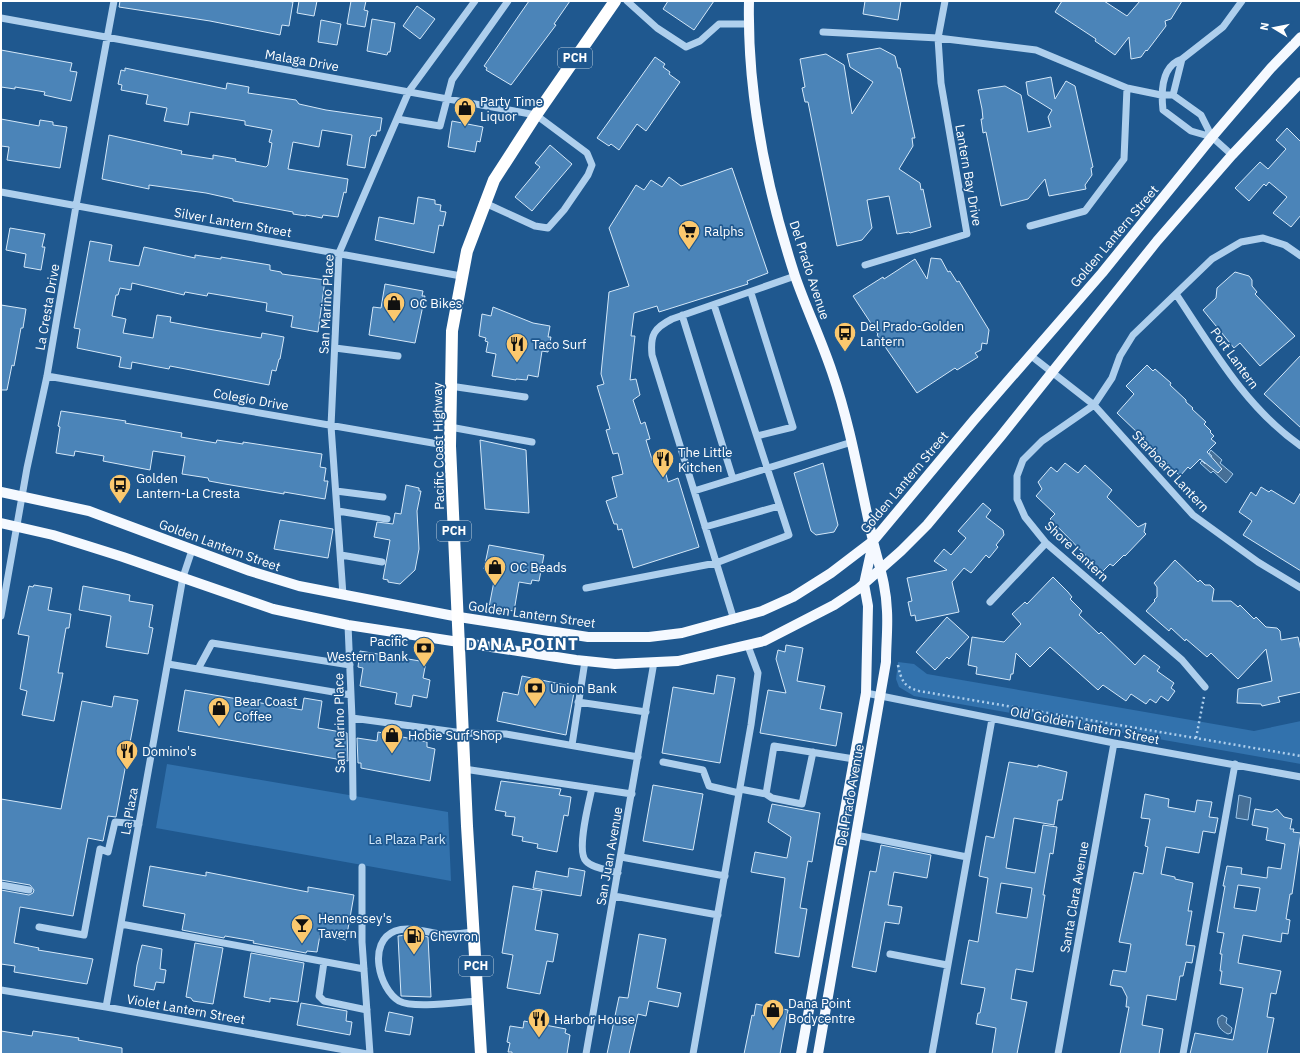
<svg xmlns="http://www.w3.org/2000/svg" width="1302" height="1055" viewBox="0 0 1302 1055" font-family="'IBM Plex Sans',sans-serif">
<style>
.green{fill:#3272ad}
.water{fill:#466f96;stroke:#a2cbee}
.building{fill:#4b84b8;stroke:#d4e8f9;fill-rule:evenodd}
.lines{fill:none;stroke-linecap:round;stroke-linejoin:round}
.path{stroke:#aecfed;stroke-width:2.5;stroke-dasharray:2 3;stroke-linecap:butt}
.minor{stroke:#aecfed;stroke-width:7}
.major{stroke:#f5f9ff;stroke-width:10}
.highway{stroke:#fff;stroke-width:12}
.labels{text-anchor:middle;stroke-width:3.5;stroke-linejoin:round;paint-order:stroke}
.shield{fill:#1f588f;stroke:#bccddd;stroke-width:1}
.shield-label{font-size:12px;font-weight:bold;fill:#fff}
.street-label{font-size:13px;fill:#fff;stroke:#1f588f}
.poi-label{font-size:13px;fill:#fff;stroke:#1f588f;text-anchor:start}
.park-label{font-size:13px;fill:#d4e8f9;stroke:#1f588f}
.district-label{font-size:17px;font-weight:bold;letter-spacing:1px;fill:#fff;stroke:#1f588f}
</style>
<rect width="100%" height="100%" fill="#1f588f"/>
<path class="green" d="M898,662L914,664L927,674L1254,731L1301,721V764L914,696L899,687L896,679Z
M167,764L448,812L451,881L156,828Z"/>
<path class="water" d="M1211,450L1222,460L1220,463L1233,474L1226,483L1213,471L1211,473L1200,463L1202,461L1205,464L1212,456L1209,453Z
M1239,795L1251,798L1248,820L1236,818Z
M1222,1015L1227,1018L1226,1023L1232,1028L1231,1033L1228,1034C1221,1031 1216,1025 1218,1018Z"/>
<path class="building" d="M120,1H287L293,2L289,26L282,25L280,35L210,21L119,7Z
M299,1H317L314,16L297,13Z
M351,1H366L364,10L368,11L365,27L347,24Z
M529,1H570L554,24L556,25L511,85L486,70L487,68L484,66Z
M668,1H714L694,30L663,9Z
M865,1H901L898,20L863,14Z
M1062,1H1104L1127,16L1140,1H1182L1171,19L1165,21L1166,26L1147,51L1146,50L1141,57L1131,59L1129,37L1115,55L1095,41L1096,39L1055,12Z
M417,6L435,19L420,39L403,26Z
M372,19L395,23L390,52H388L387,55L367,51Z
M321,20L341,24L337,45L318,42Z
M880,48L895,56L898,68H900L915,138H912L913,146L899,169L920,183L921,190L923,189L931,227L910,233L909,232L897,234L889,196L867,200L872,228L862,240L837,246L808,102H805L802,88L805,87L800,59L826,54L844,65L852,114L873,82L850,67L847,54Z
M1,50L72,63L70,71L77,72L71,101L44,95L45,92L15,87V89L1,87Z
M655,57L665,64L663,67L670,72L669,74L680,82L646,131L637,124L619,150L611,144L609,146L597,138Z
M125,68L226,89L227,83L249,87L248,93L296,100L299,104L326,110L382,118L380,131H377L376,136L372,135L370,137L365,168L347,165L352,135L322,130L319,147L293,142L288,169L348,179L346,193L344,192L338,217L323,215L322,218L306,215V216L293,214V212L233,201V199L206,193L149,185V189L102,179L109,135L182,151L181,154L213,159V155L236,159L235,161L266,167L268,165L272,143L269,142L272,130L245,125V121L190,112L188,125L164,121L167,108L146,104L148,95L121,90L122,85L118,84L121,70L125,71Z
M1051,77L1055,99L1066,81L1075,86L1093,167L1091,168L1092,175L1085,185L1086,189L1049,196L1045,179L1028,199L1001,206L986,132L983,133L981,119H983L982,109L978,90L1005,86L1021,95L1028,132L1051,127L1048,117L1052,110L1028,95L1026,82Z
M1,119L39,126L40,120L53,122V125L67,127L60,168L7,160L9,147L1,146Z
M452,121L483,127L480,142L477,141L475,152L448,147Z
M1287,128L1301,142V215L1291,227L1273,213L1287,197L1269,182L1266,186L1264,184L1249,201L1235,188L1260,162L1268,169L1286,149L1276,140Z
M550,145L572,164L532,211L515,197L540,167L535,163Z
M732,168L768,273L747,281L748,284L659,312L657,306L634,313L631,336H635L630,380L636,379L640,395L633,400L641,424L645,422L650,439L646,440L653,463H663L668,482L678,478L699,547L633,568L622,529L618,530L617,524H614L606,501L617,497L612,477L623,474L618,453L613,454L606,430L610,429L597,386L604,384L601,374L609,292L629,286L609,228L636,185L644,190L651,180L662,187L669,177L681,186Z
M418,197L435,200V204L441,205L440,211L446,212L443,226L439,225L434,253L375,240L379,217L414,224Z
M10,228L45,234L42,247H45L41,270L24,267L26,254L6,250Z
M90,241L112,245L109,261L139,266L144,247L195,258V255L221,259V257L270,265V270L281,272L282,274L325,280L318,332L291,327L293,316L266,311L267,303L208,293L207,296L185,292L184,295L132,283L131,290L120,288L118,295H116L112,316L126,319L123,333L153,338L157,315L171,317L170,322L208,329L261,338L262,333L284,337L280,359H279L276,371L272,370L269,385L170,366L169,369L132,362L131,369L119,367L121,357L77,348L80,329L74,328Z
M931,258L941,259L948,272L950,271L957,282L959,281L989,330L987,344L982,343L981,350L975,353L978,357L957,370L955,368L917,393L877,335L878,334L853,296L883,277L884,279L915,259L927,279Z
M1235,272L1249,276L1252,280V286L1257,292L1255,294L1295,336L1260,366L1240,343L1234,348L1203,310L1216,298L1217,288Z
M385,284L423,291L422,296H425L415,343L369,335L373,307L381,308Z
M1,305L26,309L23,328H21L14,366L12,365L7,390H1Z
M493,307L533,323L550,326L548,337H551L548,352L542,351L538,377L528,375L527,380L516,379V380L492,376L496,354L486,352L488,342L485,341L486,338L479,336L482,314L491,316Z
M1301,355V428L1264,394Z
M1147,365L1153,371L1155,369L1171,383L1170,385L1186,400V402L1193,408L1192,409L1206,422L1204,424L1211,431L1210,432L1214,436L1211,439L1216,443L1207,452L1222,469L1218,473L1200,459L1190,469L1188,467L1180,476L1140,437L1141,436L1117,413L1134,394L1126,386Z
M61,411L126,421L125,423L182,433L181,437L216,443L217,440L243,444V442L322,454L320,467L326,468L324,481H328L325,499L284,492V494L225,484L209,481L208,478L182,474L185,456L153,451L150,470L103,461L104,456L75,451L74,456L56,453L60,427L58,426Z
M480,440L526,450L529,513L485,509Z
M823,463L838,525L834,532L816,535L811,531L794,473Z
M1065,463L1078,473L1085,465L1112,490L1107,497L1138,527L1146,523L1144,532L1146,534L1125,556L1124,555L1113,566L1110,564L1102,572L1050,519L1055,514L1036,496L1042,489L1038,482L1051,467L1057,472Z
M406,485L419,488V491H421L417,511L419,549L415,570L400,584L388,582V580L383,579L390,540L374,537L377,522L393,524L395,513L401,514Z
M1261,487L1269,492L1271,490L1294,504L1301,492V571L1243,535L1252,521L1239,512L1251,492L1256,496Z
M983,503L991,510L986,517L1003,530L1004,535L996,545L998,547L989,558L986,555L971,573L964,568L952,582L959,612L916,621L915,615L911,616L908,602L912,601L907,578L947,570L934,561L944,549L951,555L966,538L958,531Z
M280,520L333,529L328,558L274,549Z
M489,545L544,555L539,581L532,580L531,584L519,582L514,611L489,607L496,571L484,569Z
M1175,560L1198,582L1200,580L1205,585H1210L1214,589L1212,601H1231L1238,607L1240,605L1254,619L1256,617L1266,627L1277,628L1280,631L1281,640L1298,637L1301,651V692L1278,697L1280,702L1262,706L1261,704L1237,703L1238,689L1272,681L1266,649L1238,679L1211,653L1207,657L1186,639L1185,641L1171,628L1169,631L1146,611L1155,601L1154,600L1157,597V587L1154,583Z
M1053,577L1068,592L1072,597L1070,599L1082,611L1079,615L1099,634L1101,632L1135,665L1144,655L1160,667L1157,671L1174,683L1171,688L1175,691L1168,701L1161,696L1156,703L1150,699L1146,704L1131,694L1126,701L1103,685L1098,690L1050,647L1030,667L1016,653L1013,674H1011L1010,680L976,674L977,667L968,665L972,637L1004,642L1021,624L1012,614L1025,602L1027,604Z
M34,585L52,588L48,610L71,614L69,628H66L58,673H63L54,721L22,715L27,691L20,689L29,636L18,634L29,586L33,587Z
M83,586L130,595L129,601L153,605L149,627L153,628L148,654L106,647L111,616L79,610Z
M947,617L969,637L949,659L947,657L935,670L916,652Z
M786,645L803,648L797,681L825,686L820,709L842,713L836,746L760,733L768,690L786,693L776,659L778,650L785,652Z
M360,651L426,662L423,678L430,680L427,698L413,695L411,707L395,704L397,693L360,686L363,668L358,667Z
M717,675L735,678L720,763L662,753L673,687L714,694Z
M522,676L575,687L566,735L497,721L503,692L518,695Z
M185,690L302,710L304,698L322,701L318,728L347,733L348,761L178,731Z
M114,696L138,700L116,817L108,816L103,841L88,838L73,916L20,907L14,943L39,948L38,950L93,959L87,984L14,972L15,966L1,964V890L29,895L33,893L34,890L30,885L1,880V799L61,809L82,701L112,707Z
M378,732L427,742V747L435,749L430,781L361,768V763H358L357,738L377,741Z
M1009,762L1038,767V765L1067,772L1062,800H1058L1054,825L1014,818L1006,868L1035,873L1043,825L1057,827L1053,854L1050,853L1043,895H1045L1033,972L1016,969L1011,999L1027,1002L1017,1054H992L996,1028L976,1024L978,1013H980L985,988L961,984L969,940L978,942L988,878L979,876L986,836L994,838ZM1001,883L1032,888L1027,918L996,913Z
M501,781L561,789L559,795L571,797L568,816L564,815L557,852L537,848L538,844L522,841L523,837L512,835L515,817L505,816L506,812L495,810Z
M653,785L703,794L693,850L643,841Z
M1145,794L1169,799L1168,807L1195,812L1197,800L1212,802L1209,817L1218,818L1215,833L1203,831L1199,853L1166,847L1161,874L1175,877V879L1193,883L1188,911H1192L1186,945L1195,946L1192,963L1186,962L1183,976H1180L1176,1000L1147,995L1142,1025L1163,1029L1159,1054H1120L1129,1007H1126L1127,997L1122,987L1110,985L1113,970L1126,972L1131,944L1119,942L1134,872L1143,874L1148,847L1145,846L1150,819L1141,818Z
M772,804L820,813L812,862L808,861L800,908L807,909L799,957L775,953L785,878L751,872L755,852L787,858L791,837L768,822Z
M1255,809L1272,812L1277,809L1284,817L1292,819L1290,829H1294L1293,832L1301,833L1292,894H1290L1286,919L1290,920L1288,934L1282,933L1281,942L1243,935L1238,963L1281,971L1276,994L1271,993L1267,1017L1274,1018L1267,1054H1190L1195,1033L1233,1040L1243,988L1220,984L1222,971H1220L1222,954H1220L1224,933L1217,932L1225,886H1223L1227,866L1242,868L1241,874L1267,878L1268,867L1281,869L1285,844L1266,840L1268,828L1252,825ZM1238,885L1260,888L1256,911L1234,908Z
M881,845L931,855L927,878L894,872L888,905L902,907L899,924L885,922L876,972L852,967L870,871L876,872Z
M150,866L206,876V872L308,892V887L354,895L346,940L320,935L317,952L307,951L306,953L253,943L254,941L225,936L224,938L182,930L185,914L143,906Z
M569,868L585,871L581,896L533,888L536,871L568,877Z
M513,886L542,891L535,930L558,934L553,962L547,961L540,994L507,988L513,955L502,953Z
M414,934L428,937L431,997L401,996L398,936Z
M639,934L666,939L657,988L681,993L678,1007L649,1001L646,1016L638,1014L629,1054H607L619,997L628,998Z
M195,943L223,948L213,1004L193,1001L191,998L186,997Z
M142,945L162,949L160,969L166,970L164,983L156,982L154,990L134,986L137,965Z
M251,953L304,963L298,1002L270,998V1002L244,997Z
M301,1003L347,1011L346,1021L352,1022L350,1035L297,1025Z
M756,1004L788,1010L780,1054H744L752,1015L754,1016Z
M389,1012L413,1017L410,1035L385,1031Z
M524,1021L566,1029L565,1033L570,1035L567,1054H512V1052H508L510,1043L507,1042L510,1026L523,1028Z
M1,1031L32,1036L33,1031L79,1038L78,1040L122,1048V1054H1Z"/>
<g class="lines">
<path class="path" d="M898,665C901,680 904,687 919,691L1301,756
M1196,738L1204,697"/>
<path class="minor" d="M627,1L657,28L686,47L700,41L719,24H749
M1,18L536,115L587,153L592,165L588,175L564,210L548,228L535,226L485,203
M823,32L938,38L1036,50L1127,88L1161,95H1173L1201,115L1212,137
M1173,95L1182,59
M397,119L440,126L452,80L508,1
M1232,155L1212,137L1191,131L1163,110C1161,92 1161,66 1182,59L1223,27L1242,1
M1,192L461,276
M1030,226L1085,211L1124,159L1127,88
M865,265L967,234L941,83L938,38L945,1
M751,293L793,427L757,436
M1176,294C1212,348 1246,408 1301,446
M682,315L733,479
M335,348L398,356
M1030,355L1094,405L1193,515L1258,562L1301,588
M47,376L450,446
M450,386L525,397
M450,427L532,442
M336,491L383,497
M694,491L852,442
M338,511L387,519
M705,527L779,506
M341,555L382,562
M586,588L716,563L789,535L714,305
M343,595L331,426L339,253L409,91L475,1
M990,602L1046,543
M1,616L27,468L47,376L76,206L114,1
M734,620L652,355C650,335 654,328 672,319L795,276
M348,625L352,718L353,797
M168,664L351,695
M198,669L212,643L350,665
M1205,687L1182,660L1046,543L1025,517L1017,499V476L1023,460L1042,441L1094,405L1112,378L1120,356L1133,335L1212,259L1241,242L1263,238L1285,245L1301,256
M866,693L1114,743L1301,777
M578,702L646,712
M352,718L463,733L506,734L638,757
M572,745L585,661
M663,762L703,770L709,786L739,793
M464,769L632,794
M592,788C589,802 576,851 586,861C592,868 609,870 618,873
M740,789L766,794L774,746L854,759
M766,794L772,798L802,804L813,752
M856,835L967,857
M621,857L725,876
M362,867V942L370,1054
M1,885L29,890
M614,896L718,915
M121,924L364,969
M39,927L84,935L100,849L108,852L115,822L139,824
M473,932C463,933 451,935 440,934C426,932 409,926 395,931C367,942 379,989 399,1001C413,1009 460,1002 478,1001
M890,954L947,965
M324,962L319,996L324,1001L367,1010
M1,990L106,1007L367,1054
M106,1007L183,577L192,550
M586,1054L654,662
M693,1054L751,725L758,673L748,646
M932,1054L992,719
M1058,1054L1114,743
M1183,1054L1235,764"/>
<path class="major" d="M749,1C747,94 766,187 795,276C806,308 821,339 832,372C851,427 860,484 873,541C879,566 886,584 887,611C888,628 886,645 886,662L818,1054
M1,492L89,511L250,571L299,586L459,617L588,637H649L682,633L762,611L793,597L831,573L873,541L974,420L1102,273L1212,137L1271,68L1301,37
M1,523L53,535L123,557L273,609L348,625L576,660L615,664L678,661L764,641L834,605L858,589L901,551L927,525L1001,436L1157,241L1232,155L1301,82
M801,1054L866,693L868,606L864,584L873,543"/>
<path class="highway" d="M481,1054L467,826L450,446L452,331L467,251L494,180L536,115L615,1"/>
</g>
<defs>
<g id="shop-pin" transform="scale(1.15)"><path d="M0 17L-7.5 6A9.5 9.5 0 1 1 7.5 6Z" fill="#fbc86e" stroke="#1f588f"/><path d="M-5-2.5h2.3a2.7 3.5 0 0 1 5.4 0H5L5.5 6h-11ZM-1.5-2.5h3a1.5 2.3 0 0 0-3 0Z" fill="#111"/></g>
<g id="supermarket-pin" transform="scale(1.15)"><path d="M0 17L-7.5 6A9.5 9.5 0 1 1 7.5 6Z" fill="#fbc86e" stroke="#1f588f"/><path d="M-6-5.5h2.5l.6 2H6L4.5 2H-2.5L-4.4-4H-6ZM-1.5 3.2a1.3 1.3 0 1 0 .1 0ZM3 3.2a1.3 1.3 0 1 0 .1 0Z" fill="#111"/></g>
<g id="bus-pin" transform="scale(1.15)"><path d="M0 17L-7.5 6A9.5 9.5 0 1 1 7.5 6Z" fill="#fbc86e" stroke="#1f588f"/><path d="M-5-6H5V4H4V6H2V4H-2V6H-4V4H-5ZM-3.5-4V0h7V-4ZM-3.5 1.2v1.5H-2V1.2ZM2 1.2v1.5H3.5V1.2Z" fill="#111"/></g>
<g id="restaurant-pin" transform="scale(1.15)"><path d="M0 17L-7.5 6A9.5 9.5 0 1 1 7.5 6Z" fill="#fbc86e" stroke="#1f588f"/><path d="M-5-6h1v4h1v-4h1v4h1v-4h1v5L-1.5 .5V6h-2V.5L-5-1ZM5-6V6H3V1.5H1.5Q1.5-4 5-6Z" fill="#111"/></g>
<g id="bank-pin" transform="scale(1.15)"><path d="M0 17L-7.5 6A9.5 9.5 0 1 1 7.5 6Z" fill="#fbc86e" stroke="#1f588f"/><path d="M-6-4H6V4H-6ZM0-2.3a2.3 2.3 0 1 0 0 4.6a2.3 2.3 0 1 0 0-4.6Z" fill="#111"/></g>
<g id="bar-pin" transform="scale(1.15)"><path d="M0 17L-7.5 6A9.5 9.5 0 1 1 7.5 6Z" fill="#fbc86e" stroke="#1f588f"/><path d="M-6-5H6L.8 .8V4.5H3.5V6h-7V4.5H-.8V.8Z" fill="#111"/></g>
<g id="fuel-pin" transform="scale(1.15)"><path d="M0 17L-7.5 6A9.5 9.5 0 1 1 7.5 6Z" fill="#fbc86e" stroke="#1f588f"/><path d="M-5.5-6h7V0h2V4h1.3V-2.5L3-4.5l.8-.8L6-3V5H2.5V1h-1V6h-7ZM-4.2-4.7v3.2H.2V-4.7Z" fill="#111"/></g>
</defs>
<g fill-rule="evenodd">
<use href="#shop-pin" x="465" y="108"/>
<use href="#supermarket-pin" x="689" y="231"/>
<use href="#shop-pin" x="394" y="303"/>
<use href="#bus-pin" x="845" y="333"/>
<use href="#restaurant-pin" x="517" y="344"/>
<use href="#restaurant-pin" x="663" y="459"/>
<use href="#bus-pin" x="120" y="485"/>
<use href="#shop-pin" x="495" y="567"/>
<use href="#bank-pin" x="424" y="648"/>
<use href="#bank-pin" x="535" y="688"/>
<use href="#shop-pin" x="219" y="708"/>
<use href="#shop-pin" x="392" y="735"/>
<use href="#restaurant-pin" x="127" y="751"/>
<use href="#bar-pin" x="302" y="925"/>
<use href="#fuel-pin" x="414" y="936"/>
<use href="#shop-pin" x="773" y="1010"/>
<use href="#restaurant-pin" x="539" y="1019"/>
</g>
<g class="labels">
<g class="shield">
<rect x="558" y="48" width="34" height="20" rx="3"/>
<rect x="437" y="521" width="34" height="20" rx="3"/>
<rect x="459" y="956" width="34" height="20" rx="3"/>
</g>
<g class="shield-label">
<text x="575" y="62">PCH</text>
<text x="454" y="535">PCH</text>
<text x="476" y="970">PCH</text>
</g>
<g class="street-label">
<text transform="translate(302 60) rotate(10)" y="5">Malaga Drive</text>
<text transform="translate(969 175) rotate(80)" y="5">Lantern Bay Drive</text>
<text transform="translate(233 222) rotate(10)" y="5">Silver Lantern Street</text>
<text transform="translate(1114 236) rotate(-50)" y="5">Golden Lantern Street</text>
<text transform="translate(810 270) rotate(72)" y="5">Del Prado Avenue</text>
<text transform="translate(326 304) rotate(-87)" y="5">San Marino Place</text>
<text transform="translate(47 307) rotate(-80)" y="5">La Cresta Drive</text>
<text transform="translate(1235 358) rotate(54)" y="5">Port Lantern</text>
<text transform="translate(251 399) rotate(10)" y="5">Colegio Drive</text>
<text transform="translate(438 446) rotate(-91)" y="5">Pacific Coast Highway</text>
<text transform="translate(1171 471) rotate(47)" y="5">Starboard Lantern</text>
<text transform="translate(904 482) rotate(-50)" y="5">Golden Lantern Street</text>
<text transform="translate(220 545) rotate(20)" y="5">Golden Lantern Street</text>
<text transform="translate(1077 551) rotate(43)" y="5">Shore Lantern</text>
<text transform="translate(532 614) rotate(8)" y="5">Golden Lantern Street</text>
<text transform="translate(339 723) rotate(-91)" y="5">San Marino Place</text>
<text transform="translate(1085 725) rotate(11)" y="5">Old Golden Lantern Street</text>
<text transform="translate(850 795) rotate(-80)" y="5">Del Prado Avenue</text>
<text transform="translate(129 811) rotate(-80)" y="5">La Plaza</text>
<text transform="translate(609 856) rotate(-80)" y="5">San Juan Avenue</text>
<text transform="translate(1074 897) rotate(-80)" y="5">Santa Clara Avenue</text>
<text transform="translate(186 1009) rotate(10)" y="5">Violet Lantern Street</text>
</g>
<g class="poi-label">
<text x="480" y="106">Party Time<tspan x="480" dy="15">Liquor</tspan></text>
<text x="704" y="236">Ralphs</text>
<text x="410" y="308">OC Bikes</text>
<text x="860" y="331">Del Prado-Golden<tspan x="860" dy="15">Lantern</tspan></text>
<text x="532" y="349">Taco Surf</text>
<text x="678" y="457">The Little<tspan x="678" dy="15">Kitchen</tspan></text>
<text x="136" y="483">Golden<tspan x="136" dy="15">Lantern-La Cresta</tspan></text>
<text x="510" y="572">OC Beads</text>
<text x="408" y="646" text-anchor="end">Pacific<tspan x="408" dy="15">Western Bank</tspan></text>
<text x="550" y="693">Union Bank</text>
<text x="234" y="706">Bear Coast<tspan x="234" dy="15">Coffee</tspan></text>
<text x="408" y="740">Hobie Surf Shop</text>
<text x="142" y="756">Domino's</text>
<text x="318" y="923">Hennessey's<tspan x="318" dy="15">Tavern</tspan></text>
<text x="430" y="941">Chevron</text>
<text x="788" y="1008">Dana Point<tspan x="788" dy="15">Bodycentre</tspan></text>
<text x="554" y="1024">Harbor House</text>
</g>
<g class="park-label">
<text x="407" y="844">La Plaza Park</text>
</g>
<g class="district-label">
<text x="522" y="650">DANA POINT</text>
</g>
</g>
<rect width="1302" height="1055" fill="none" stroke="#ffffff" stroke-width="4"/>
<g transform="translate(1274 28) rotate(280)" stroke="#1f588f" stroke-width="3" paint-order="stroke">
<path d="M0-3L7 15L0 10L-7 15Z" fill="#ffffff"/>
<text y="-6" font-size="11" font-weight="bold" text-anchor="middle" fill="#ffffff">N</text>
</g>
</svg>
